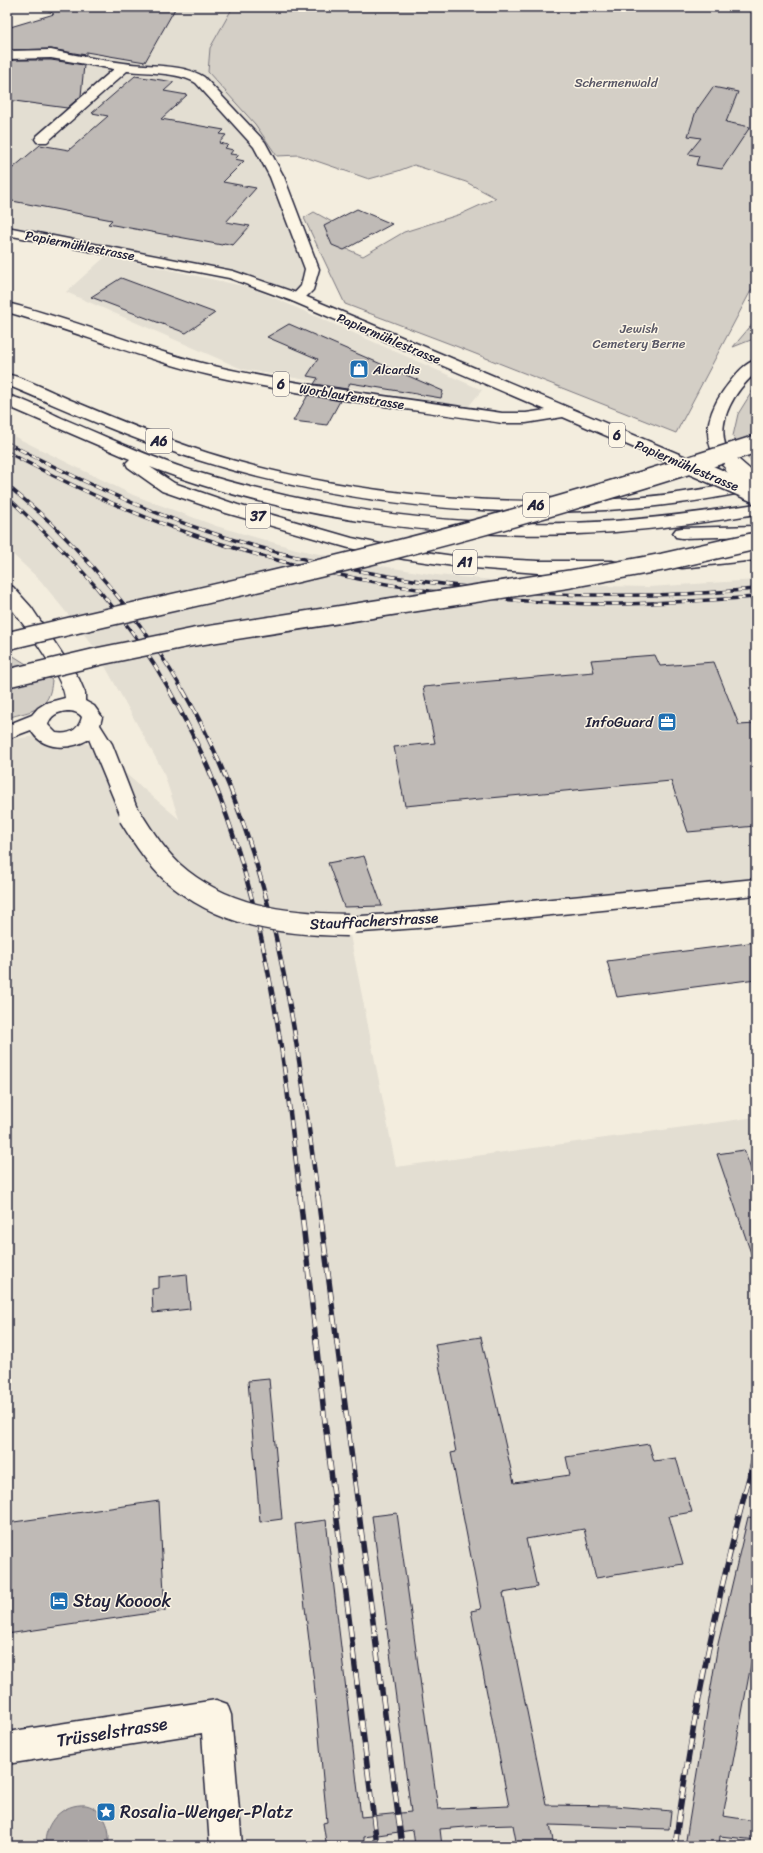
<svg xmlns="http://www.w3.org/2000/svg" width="763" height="1853" viewBox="0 0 763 1853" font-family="Sriracha,sans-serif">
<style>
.built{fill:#e3ded2}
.green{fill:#d4cfc6;stroke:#7b7880}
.water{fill:#aca7a6;stroke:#75727b}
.building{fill:#bfbab6;stroke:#22223b}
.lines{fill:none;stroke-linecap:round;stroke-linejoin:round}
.minor-casing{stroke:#22223b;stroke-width:3}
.major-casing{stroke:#22223b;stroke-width:3}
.highway-casing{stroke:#22223b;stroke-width:3}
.minor{fill:#fcf5e5;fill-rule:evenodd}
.major{fill:#fcf5e5;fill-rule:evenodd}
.highway{fill:#fcf5e5;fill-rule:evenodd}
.rail-far2-casing{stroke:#22223b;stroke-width:3.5}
.rail-far1-casing{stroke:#22223b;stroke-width:4.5}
.rail-casing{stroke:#22223b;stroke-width:5.5}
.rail-far2{stroke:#fcf5e5;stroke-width:2.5;stroke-dasharray:7;stroke-linecap:butt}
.rail-far1{stroke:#fcf5e5;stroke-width:3;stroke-dasharray:9;stroke-linecap:butt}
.rail{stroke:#fcf5e5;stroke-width:4;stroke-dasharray:12;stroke-linecap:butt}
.minor-bridge-casing{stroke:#22223b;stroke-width:25;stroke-linecap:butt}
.major-bridge-casing{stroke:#22223b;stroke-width:20;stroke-linecap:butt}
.highway-bridge-casing{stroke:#22223b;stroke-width:20;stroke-linecap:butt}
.minor-bridge{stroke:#fcf5e5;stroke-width:22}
.major-bridge{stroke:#fcf5e5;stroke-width:17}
.highway-bridge{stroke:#fcf5e5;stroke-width:17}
.labels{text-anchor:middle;stroke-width:3;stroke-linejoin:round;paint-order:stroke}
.far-park-label{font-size:13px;fill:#575665;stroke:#fcf5e5}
.far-street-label{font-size:13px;fill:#22223b;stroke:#fcf5e5}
.far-poi-label{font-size:13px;fill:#22223b;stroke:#fcf5e5;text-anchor:start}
.shield{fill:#fcf5e5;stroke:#63616e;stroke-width:1}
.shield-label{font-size:14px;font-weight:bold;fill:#22223b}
.poi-label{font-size:15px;fill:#22223b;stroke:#fcf5e5;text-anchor:end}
.street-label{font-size:15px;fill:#22223b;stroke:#fcf5e5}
.near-poi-label{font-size:18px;fill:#22223b;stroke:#fcf5e5;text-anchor:start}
.near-street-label{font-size:18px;fill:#22223b;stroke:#fcf5e5}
</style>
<rect width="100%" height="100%" fill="#f3edde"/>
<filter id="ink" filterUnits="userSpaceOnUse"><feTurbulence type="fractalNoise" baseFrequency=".025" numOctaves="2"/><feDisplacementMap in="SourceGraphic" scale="8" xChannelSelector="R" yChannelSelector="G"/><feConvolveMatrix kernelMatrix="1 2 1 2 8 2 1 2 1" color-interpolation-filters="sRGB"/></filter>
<g filter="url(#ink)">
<path class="built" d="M175,7H233L210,48L208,72L255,124L277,156L268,157L311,263L297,298L257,283L7,233V52Z
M106,256L252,288L482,390L468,407L242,369L66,292Z
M7,433L133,495L216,526L296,549L351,561L436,575L555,585L649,587L756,580V887L348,925L396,1167L756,1117V1846H7V740L43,735L74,739L93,746L179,819L163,771L95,648L40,580L7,549Z"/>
<path class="green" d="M233,7H756V281L676,433L453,345L345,304L304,218L314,212L352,233L340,246L363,256L404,232L461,214L496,198L466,182L414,165L398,171L369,179L299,155L277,156L255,124L208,72L210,48Z
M755,321L756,338L733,347Z
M756,385V461L752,462L742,453L733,436L738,414Z
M7,652L52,680C50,711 33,710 7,718Z"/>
<path class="water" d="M86,1805C104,1809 112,1829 108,1846H45C44,1823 62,1803 86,1805Z"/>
<path class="building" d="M42,7H176L145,62L86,52V55L51,49L7,50V28L54,14Z
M7,60H51L84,65L81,96L67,108L7,100Z
M135,76L174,82L164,91L187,95L161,119L224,130L220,134L226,135L219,143L228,145L225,148L233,150L230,154L239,155L235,159L244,161L223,182L256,188L226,222L250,226L233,245L224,243L222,245L108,224L112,220L7,200V173L40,145L69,150L108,116L92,113Z
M713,87L738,92L726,122L750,127L722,169L696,165L699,156L688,154L701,138L688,136L696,111Z
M357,209L392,224L344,250L332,245L324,226Z
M121,278L215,313L186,333L91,297Z
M289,324L443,391L441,398L350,383L347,389L314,384L318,378L307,376L318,359L267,337Z
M308,395L340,401L327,425L293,421Z
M655,655L660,666L714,662L739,725L756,724V826L688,832L671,781L405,806L394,747L435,743L423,687L594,672L591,660Z
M364,856L382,906L344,907L328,863Z
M756,942V979L617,997L607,961Z
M744,1150L756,1183V1258L753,1259L717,1154Z
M187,1274L190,1309L153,1313L152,1289L159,1288V1277Z
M481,1337L514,1483L570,1475L566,1457L649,1444L654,1461L676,1458L692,1512L669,1516L683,1564L596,1578L584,1529L526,1539L537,1587L503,1593L546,1805L616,1806L671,1811L669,1829L550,1825L554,1846H517L513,1825L479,1826L440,1829L442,1846H415L413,1830L364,1837V1846H329V1842H326L323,1823L327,1822L314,1682L295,1524L326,1520L361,1817L411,1812L372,1516L397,1513L438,1809L509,1806L471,1611L481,1609L451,1453L456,1452L435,1344Z
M269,1379L282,1519L260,1522L248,1381Z
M159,1501L165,1611L7,1634V1523Z
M748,1517L756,1518V1637L723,1816L756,1821V1840L720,1836L719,1846H685L718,1644Z"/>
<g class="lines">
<g class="minor-casing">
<path id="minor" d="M51,50C75,55 99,60 124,63C149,67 182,63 204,77L265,142L284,177L319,269L313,290L302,301L297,302L292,301L290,298L301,286L305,269L270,177L254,147L196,83C179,72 147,73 127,71L47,142H37L35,139L37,136L114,69L51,58L7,59V51Z
M7,585L13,587L31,607L79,679L85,693V701L94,706L102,717L100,725L112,744L140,816L137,821L130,823L123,821L89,739C71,750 42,751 31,730L7,739V725L32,715L38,708L46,703L65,698C65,679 20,619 7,603ZM67,711C73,711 78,712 82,717C79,730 69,735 56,733L48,725C50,715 58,712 67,711Z
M756,879V895L418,928L348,933L340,931L337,925L340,919L348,917L418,912Z
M216,1700L227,1704L231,1715L242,1846H210L202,1733L7,1764V1732Z"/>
</g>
<g class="major-casing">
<path id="major" d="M7,227L233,271L302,295L693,460L695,464L693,468L687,469L681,468L563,417L526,423H502C410,409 318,398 227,379C152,363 81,333 7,312V303C81,321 152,353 227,369C318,389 411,399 502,413H526L546,410L292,301L229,278L7,235Z"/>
</g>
<g class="highway-casing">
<path id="highway" d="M756,360V373C736,389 716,420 726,447C729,455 737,459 741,466L739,470C730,472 726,469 720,463C697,437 711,405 730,382C737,373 745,363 756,360Z
M7,374C31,380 55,394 78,403C121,421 164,439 208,453C339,494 496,508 633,498C674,495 715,487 755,480L756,490C716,498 675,505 634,508C491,520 334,503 198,460C132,440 70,411 7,385Z
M7,395C27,400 46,411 64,419C107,437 149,457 193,471C329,513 472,530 614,521C662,518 709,511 756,504V514C709,522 662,528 615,532C464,543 291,521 150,467L174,483L238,505L352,538L404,549L461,557L538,561H612L618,563L621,567L618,571L612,573H538L461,567L404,559L349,548L226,513L162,491L128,467L126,463L130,459L7,406Z
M756,526V536L682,538L676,537L673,533L676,529L682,528Z
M756,550V560L682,568L676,567L673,563L676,559L682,558Z"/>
</g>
<use href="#minor" class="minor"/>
<use href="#major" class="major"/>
<use href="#highway" class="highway"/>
<g class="rail-far2-casing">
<path id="rail-far2" d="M7,443C72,476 137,508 206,531C380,589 574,606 756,589
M7,452C62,481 118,508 177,529C316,579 473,605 620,604C666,603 711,600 756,597
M7,485C23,499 40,512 55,527C105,577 148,630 183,691
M7,497C70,554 128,616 170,691"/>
</g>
<g class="rail-far1-casing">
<path id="rail-far1" d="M169,690C185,719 201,749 213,780C267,912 284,1056 300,1197
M183,690C273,847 295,1021 318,1197"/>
</g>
<g class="rail-casing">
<path id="rail" d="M300,1196L324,1414L377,1846
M318,1196L402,1846
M675,1846C693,1712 720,1582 756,1452"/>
</g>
<use href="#rail-far2" class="rail-far2"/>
<use href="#rail-far1" class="rail-far1"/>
<use href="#rail" class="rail"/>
<g class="minor-bridge-casing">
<path id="minor-bridge" d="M130,816C142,836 155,856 172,872C222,917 284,924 348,925"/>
</g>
<g class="major-bridge-casing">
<path id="major-bridge" d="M687,464L756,494"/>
</g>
<g class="highway-bridge-casing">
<path id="highway-bridge" d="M733,466L756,486
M7,641C136,610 265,583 394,550C516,519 636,483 756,444
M8,678L101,656L194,637L570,579L663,562L756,541"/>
</g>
<use href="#minor-bridge" class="minor-bridge"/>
<use href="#major-bridge" class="major-bridge"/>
<use href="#highway-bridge" class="highway-bridge"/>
</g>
</g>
<defs>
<g id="shop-square" transform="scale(1)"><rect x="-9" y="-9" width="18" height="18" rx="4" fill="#1f6fb2" stroke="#fcf5e5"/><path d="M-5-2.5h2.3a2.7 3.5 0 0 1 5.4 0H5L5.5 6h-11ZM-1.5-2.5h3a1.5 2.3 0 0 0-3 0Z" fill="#fff"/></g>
<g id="office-square" transform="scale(1)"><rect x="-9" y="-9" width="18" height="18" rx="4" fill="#1f6fb2" stroke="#fcf5e5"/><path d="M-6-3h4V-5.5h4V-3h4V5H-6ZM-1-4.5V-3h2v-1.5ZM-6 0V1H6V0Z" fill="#fff"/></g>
<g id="hotel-square" transform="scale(1)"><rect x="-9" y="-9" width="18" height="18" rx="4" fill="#1f6fb2" stroke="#fcf5e5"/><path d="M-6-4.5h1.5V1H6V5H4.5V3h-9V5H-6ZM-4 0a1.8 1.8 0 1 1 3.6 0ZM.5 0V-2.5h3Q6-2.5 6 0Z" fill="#fff"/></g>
<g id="sight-square" transform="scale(1)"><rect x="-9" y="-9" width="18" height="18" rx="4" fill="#1f6fb2" stroke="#fcf5e5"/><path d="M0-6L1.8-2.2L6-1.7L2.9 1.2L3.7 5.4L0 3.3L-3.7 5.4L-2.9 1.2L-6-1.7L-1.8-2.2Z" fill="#fff"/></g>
</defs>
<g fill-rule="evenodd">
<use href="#shop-square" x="359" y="369"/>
<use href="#office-square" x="667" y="722"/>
<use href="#hotel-square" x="59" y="1601"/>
<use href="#sight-square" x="106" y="1812"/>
</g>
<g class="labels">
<g class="far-park-label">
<text x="616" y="87">Schermenwald</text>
<text x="639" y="333">Jewish<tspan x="639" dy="15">Cemetery Berne</tspan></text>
</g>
<g class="far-street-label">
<text transform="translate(80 245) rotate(11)" y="5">Papiermühlestrasse</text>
<text transform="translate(389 338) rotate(23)" y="5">Papiermühlestrasse</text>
<text transform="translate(352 396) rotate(9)" y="5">Worblaufenstrasse</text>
<text transform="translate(687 465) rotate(23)" y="5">Papiermühlestrasse</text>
</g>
<g class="far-poi-label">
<text x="373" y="374">Alcardis</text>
</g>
<g class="shield">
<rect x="273" y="372" width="16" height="24" rx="3"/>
<rect x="609" y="423" width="16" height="24" rx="3"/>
<rect x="146" y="429" width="26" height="24" rx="3"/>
<rect x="523" y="493" width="26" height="24" rx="3"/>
<rect x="246" y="504" width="24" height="24" rx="3"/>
<rect x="453" y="550" width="24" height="24" rx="3"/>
</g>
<g class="shield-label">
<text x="281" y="389">6</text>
<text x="617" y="440">6</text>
<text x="159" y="446">A6</text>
<text x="536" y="510">A6</text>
<text x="258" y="521">37</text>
<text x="465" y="567">A1</text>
</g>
<g class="poi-label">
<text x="653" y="727">InfoGuard</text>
</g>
<g class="street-label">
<text transform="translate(374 921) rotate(-3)" y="5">Stauffacherstrasse</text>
</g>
<g class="near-poi-label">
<text x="73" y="1607">Stay Kooook</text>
<text x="120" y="1818">Rosalia-Wenger-Platz</text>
</g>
<g class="near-street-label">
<text transform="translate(112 1732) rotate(-9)" y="6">Trüsselstrasse</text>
</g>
</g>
<rect width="763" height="1853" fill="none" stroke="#fcf5e5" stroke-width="24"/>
<rect x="12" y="12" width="739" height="1829" fill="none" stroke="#22223b" stroke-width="1.5" filter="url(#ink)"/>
</svg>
